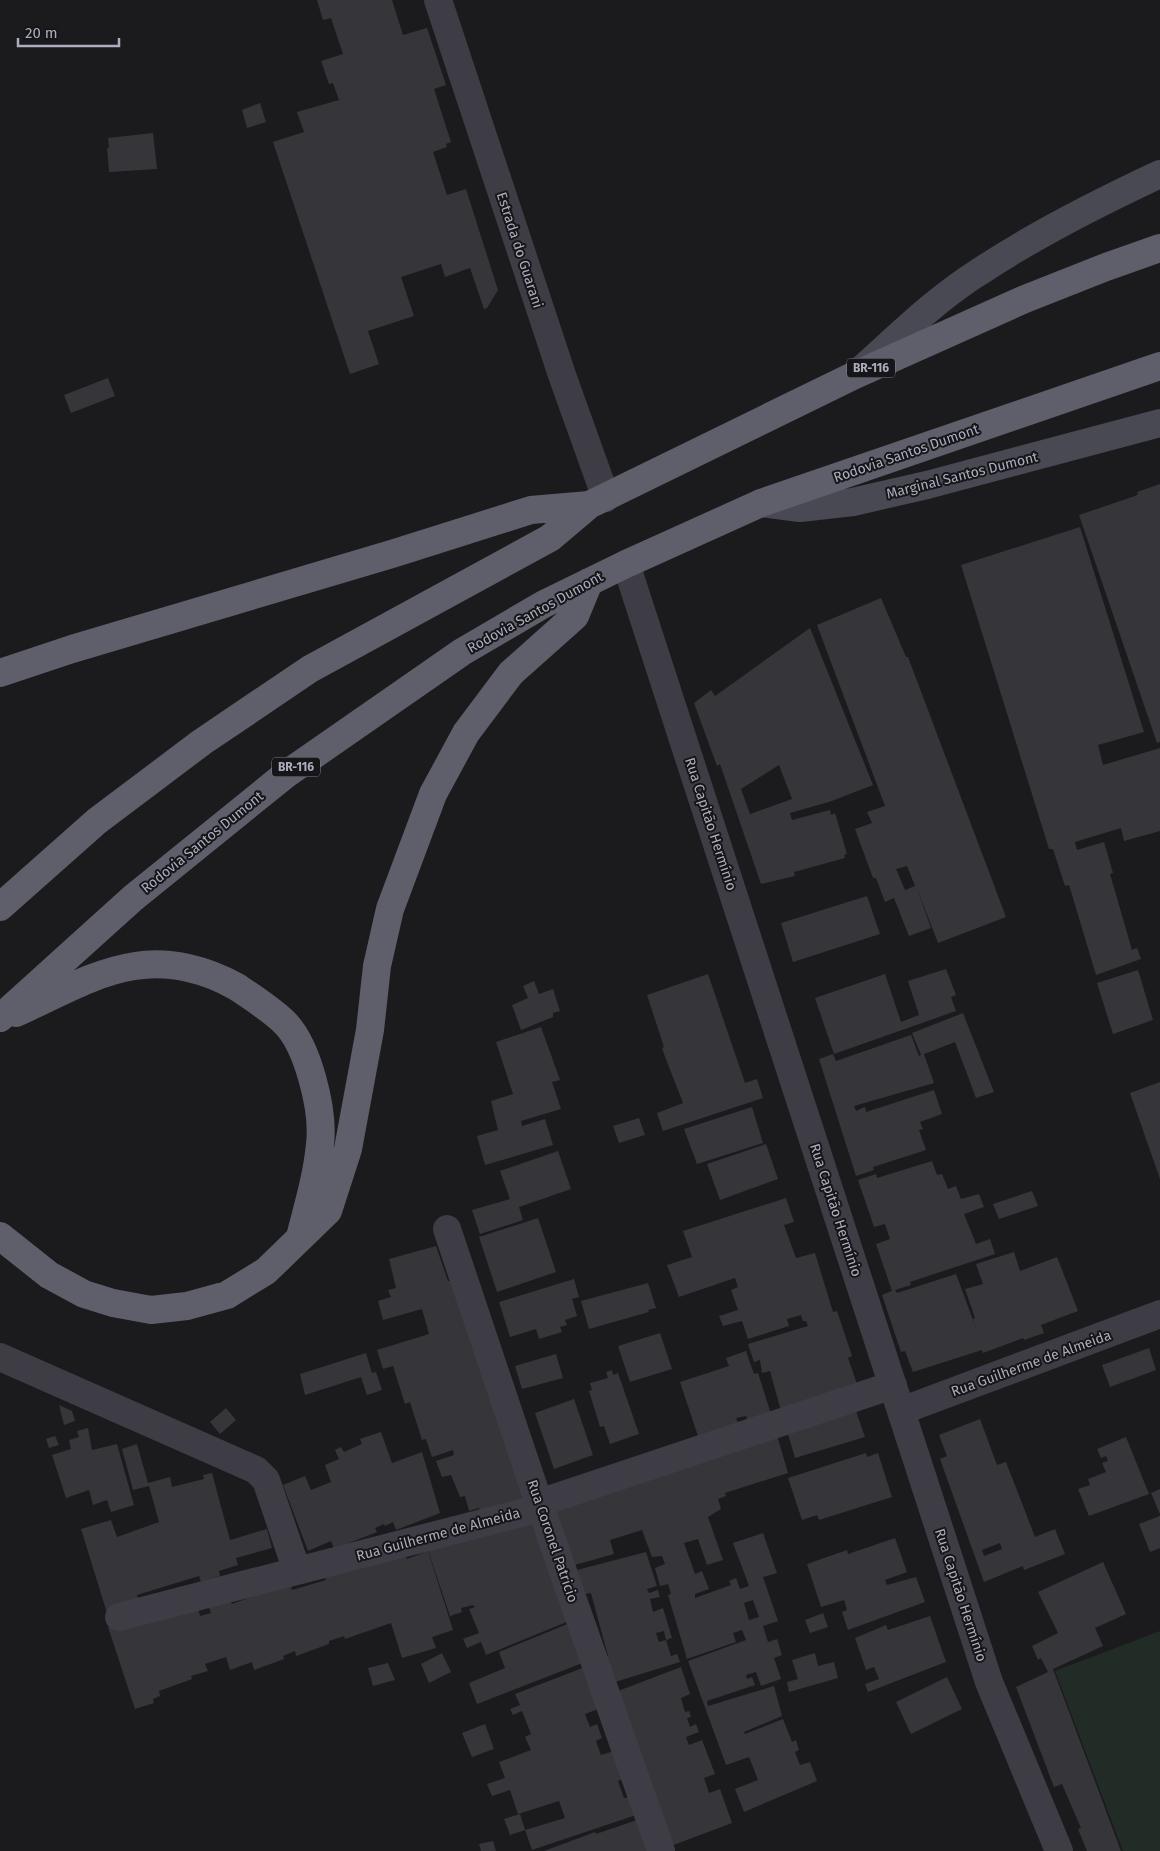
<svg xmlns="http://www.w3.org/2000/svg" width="1160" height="1851" viewBox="0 0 1160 1851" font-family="'Fira Sans',sans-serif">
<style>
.green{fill:#222c26}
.building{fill:#36363a;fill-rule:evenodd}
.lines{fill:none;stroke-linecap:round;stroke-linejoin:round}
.minor{stroke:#3e3d45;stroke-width:28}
.secondary{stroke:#494953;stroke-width:28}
.trunk{stroke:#5f5f6b;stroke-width:28}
.labels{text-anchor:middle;stroke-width:4;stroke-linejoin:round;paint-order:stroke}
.shield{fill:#161619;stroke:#7f808c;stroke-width:1}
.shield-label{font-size:12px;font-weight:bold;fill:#acadbe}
.street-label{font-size:14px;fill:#acadbe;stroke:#161619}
</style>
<rect width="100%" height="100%" fill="#1b1b1e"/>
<path class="green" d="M1160,1631V1851H1123L1055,1671Z"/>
<path class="building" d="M317,0H392L403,35L427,28L446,85L434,89L451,142L446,144L447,147L433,152L447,195L466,189L498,290L487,308L484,309L470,268L445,277L441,264L401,277L414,316L368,331L379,364L350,374L273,142L304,132L297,112L339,100L333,83L329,84L321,61L343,54L331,18L323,20Z
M260,103L266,122L247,128L242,110Z
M153,133L157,169L109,172L107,148H109L108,138Z
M108,378L115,396L71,413L64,395Z
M1160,484V742L1157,743L1079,515L1135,496L1138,494L1137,492Z
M1080,527L1144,732L1098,745L1103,765L1160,748V831L1124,841L1121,828L1075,842L1077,850L1104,842L1113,873L1110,874L1132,950L1137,948L1141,959L1096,975L1069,885L1065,886L1053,849H1049L961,565Z
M881,598L906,657H908L1006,917L938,943L916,886L931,928L909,936L894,898L885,902L876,878H873L855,829L872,823L867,812L885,806L817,625ZM907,866L915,886L905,890L896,869Z
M810,628L873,785L829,802L790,813L792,820L830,810L831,815L835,813L847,854L844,855L845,858L794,872L795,876L761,884L720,764L717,766L694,703L711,690L715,696ZM779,765L792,799L750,814L741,789Z
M867,896L880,934L793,962L781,923Z
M946,969L956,995L951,997L956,1011L834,1054L815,998L885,974L901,1022L919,1015L908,981Z
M1138,970L1153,1020L1113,1034L1097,983Z
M708,974L745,1083L757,1079L763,1098L663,1131L657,1113L683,1103L664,1054L662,1048L664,1047L647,995Z
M534,981L539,994L553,989L560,1011L553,1013V1017L521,1030L512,1005L528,998L523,986Z
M963,1013L994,1092L976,1098L955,1042L924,1054L934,1083L854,1106L856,1111L865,1107L866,1112L934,1090L942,1114L920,1122L923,1129L919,1130L926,1150L873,1167L874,1170L856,1176L819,1059L833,1054L836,1061L911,1035L919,1056L921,1055L912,1033Z
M541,1027L560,1080L552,1082L561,1109L521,1121L522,1126L545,1119L553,1145L485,1165L477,1136L498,1130L491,1101L513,1094L496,1042Z
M1160,1082V1179L1130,1093Z
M752,1107L763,1143L697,1164L684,1129Z
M639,1118L645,1135L619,1143L613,1126Z
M766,1144L778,1179L720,1200L707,1164Z
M558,1151L571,1189L519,1207L523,1220L480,1234L472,1210L510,1199L500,1171Z
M932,1161L937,1175L942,1174L948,1189L956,1186L961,1199L979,1194L984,1207L964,1214L976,1244L990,1239L995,1254L910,1282L911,1285L895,1290L897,1293L956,1274L976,1328L973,1319L975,1318L965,1289L983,1284L976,1264L1014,1252L1020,1271L1057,1257L1078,1311L1041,1325L1044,1333L1024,1340L1023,1338L983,1353L982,1350L913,1372L905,1351L901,1352L882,1295L892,1291L876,1244L890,1239L885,1224L874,1227L858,1180L876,1174L877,1178Z
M1032,1191L1038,1206L999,1219L993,1204Z
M786,1198L794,1222L784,1225L796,1258L815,1253L833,1312L837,1311L852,1356L848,1358L858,1387L781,1411L770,1371L762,1373L760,1360L754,1362L748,1344L808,1326L806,1321H803L801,1315L787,1319L789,1326L748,1339L742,1321L723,1326L719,1316L738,1310L731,1290L738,1287L735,1278L679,1297L667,1265L692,1257L683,1231Z
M538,1218L556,1272L497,1292L479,1237Z
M436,1246L448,1281L452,1280L527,1505L483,1519L479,1508L469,1511L465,1496L460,1497L451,1475L442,1477L436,1461L454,1455L453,1450L432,1457L426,1439L422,1440L410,1402L405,1404L393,1366L383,1369L377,1350L429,1334L422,1309L383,1320L378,1301L391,1297L388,1290L396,1288L389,1259Z
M574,1279L579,1297L572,1299L577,1316L565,1320L567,1325L560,1327L562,1332L539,1339L536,1329L510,1337L499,1302Z
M648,1283L656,1308L648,1310L649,1312L589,1329L581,1301Z
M660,1333L672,1369L630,1382L618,1346Z
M1149,1348L1156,1370L1110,1387L1102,1365Z
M746,1351L754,1374L758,1373L771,1414L748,1422L746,1416L736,1418L739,1425L698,1436L680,1382L729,1366L726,1358Z
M366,1353L372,1373L376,1372L382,1390L367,1395L361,1377L305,1395L300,1374Z
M556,1354L563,1378L522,1389L515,1366Z
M612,1370L613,1375L618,1373L639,1434L610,1444L604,1426L600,1427L589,1391L592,1390L590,1383L608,1378L606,1372Z
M574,1399L593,1455L554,1469L535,1413Z
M59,1405L72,1411L75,1421L64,1425Z
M226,1408L236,1420L220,1434L210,1422Z
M856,1411L865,1437L795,1458L788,1434Z
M980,1419L997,1465L1006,1462L1035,1537L1055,1529L1065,1554L1024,1570L1023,1566L984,1582L940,1459L947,1456L939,1435ZM1000,1543L1002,1549L984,1556L982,1550Z
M88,1428L92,1450L117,1444L134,1505L111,1512L107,1500L93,1505L89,1490L66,1498L52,1455L71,1449L69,1440L79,1437L77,1431Z
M381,1432L392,1463L422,1452L440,1513L396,1530L393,1522L385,1526L384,1524L375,1528L377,1532L334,1549L331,1541L308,1551L283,1485L305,1476L311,1490L331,1482L325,1465L339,1459L335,1450L341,1447L344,1452L362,1444L360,1439Z
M777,1435L788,1473L725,1493L726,1496L718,1499L721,1509L708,1517L723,1560L707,1565L698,1539L684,1543L695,1574L702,1571L709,1589L695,1594V1598L731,1585L729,1581L736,1578L740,1589L749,1586L733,1543L763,1533L777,1573L763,1577L778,1621L763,1626L768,1642L777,1639L782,1655L774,1658L781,1679L761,1686L756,1672L746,1675L747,1679L752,1677L755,1685L707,1701L708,1706L774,1686L782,1716L744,1732L745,1734L783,1719L792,1742L796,1740L799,1750L795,1752L800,1765L810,1762L817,1781L744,1812L735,1789L758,1780L749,1757L726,1765L688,1661L746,1640L742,1630L733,1633L736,1642L687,1659L668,1595L671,1594L668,1584L660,1586L655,1568L665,1564L662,1556L652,1557L642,1530L610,1540L614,1554L571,1566L554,1511ZM753,1600L759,1617L749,1620L744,1603Z
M55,1436L59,1445L49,1448L46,1439Z
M1126,1437L1149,1494L1089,1516L1078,1489L1090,1485L1088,1479L1106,1472L1102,1463L1108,1461L1106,1456L1101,1458L1097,1449Z
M137,1444L148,1483L170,1477L172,1487L204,1479L203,1475L212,1473L230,1540L267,1529L272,1548L236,1558L238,1565L219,1571L220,1576L201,1582L199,1576L137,1595L140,1603L107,1613L81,1529L111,1520L117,1537L159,1522L149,1486L133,1490L122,1449Z
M866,1453L867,1457L878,1453L892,1497L819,1520L817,1515L802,1520L788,1478Z
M1160,1489V1514L1151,1493Z
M1160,1516V1548L1150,1552L1139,1524Z
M529,1518L569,1621L486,1655L481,1642L467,1648L463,1639L479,1633L469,1609L475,1607L473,1605L461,1608L462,1612L450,1616L427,1547Z
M895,1538L907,1572L885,1580L887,1585L916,1577L925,1602L848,1630L842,1612L847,1610L844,1600L821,1607L807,1564L847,1550L848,1554Z
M428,1551L453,1630L432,1637L436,1648L402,1658L391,1623L345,1639L344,1636L329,1641V1644L296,1656L295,1651L283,1656L284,1659L254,1670L252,1662L230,1670L226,1657L205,1664L208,1671L191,1676L192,1679L159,1691L160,1696L153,1699L154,1703L135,1709L108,1627L198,1608L200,1616L211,1613L208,1605L230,1601L232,1604L290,1582L292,1590L326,1580L325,1577L405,1555L407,1559Z
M646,1552L657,1586L647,1589L649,1593L658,1590L660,1597L650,1599L653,1612L663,1608L672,1638L666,1640L671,1656L677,1654L680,1662L615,1682L606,1658L608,1656L591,1593L585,1594L577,1570ZM664,1631L666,1640L659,1642L656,1633Z
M1103,1562L1126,1614L1095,1628L1103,1646L1053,1669L1121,1851H1087L1078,1829L1081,1828L1062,1784L1054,1787L1016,1687L1048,1672L1041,1658L1038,1660L1032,1646L1058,1633L1038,1592Z
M823,1613L828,1627L810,1633L805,1620Z
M930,1616L946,1662L868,1692L865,1684L879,1679L874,1667L866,1670L855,1638L886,1625L888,1630Z
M570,1623L585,1662L477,1704L469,1683L505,1668L499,1652Z
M442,1653L451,1672L429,1683L421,1664Z
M815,1653L818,1666L834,1662L838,1678L789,1692L787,1682L798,1679L792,1660Z
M388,1663L395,1680L373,1686L368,1668Z
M585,1667L601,1708L585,1714L590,1727L597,1724L602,1738L596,1741L601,1755L617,1750L627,1777L618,1781L624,1798L629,1797L636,1815L532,1850L525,1830L565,1818L559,1801L518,1814L510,1790L492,1796L487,1784L505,1778L499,1762L531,1750L525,1737L531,1734L522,1711L513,1715L510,1709L520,1705L515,1694Z
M681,1667L690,1694L681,1698L685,1712L689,1711L691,1717L687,1718L690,1727L696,1724L699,1732L686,1737L689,1745L702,1740L715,1774L704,1778L709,1793L720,1789L732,1823L671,1846L654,1796H656L618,1691Z
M947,1677L962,1709L911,1734L896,1702Z
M485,1724L494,1749L472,1757L462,1733Z
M520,1814L525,1830L510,1835L504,1819Z
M637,1820L653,1851H544L595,1832L596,1834Z
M493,1841L496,1851H481L479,1844Z"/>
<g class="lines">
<path class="minor" d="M438,0L562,375L606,498
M626,564L989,1682L1059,1851
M447,1229L539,1503L661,1851
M0,1357L256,1470L266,1480L297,1571
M901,1411L1160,1314
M119,1617L529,1511L539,1503L893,1385"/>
<path class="secondary" d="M862,369C899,336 936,299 979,272C1036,234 1098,203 1160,174
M761,503L800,508L853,502L927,485L1160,423"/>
<path class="trunk" d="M0,673L72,649L395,553L531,510L589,505
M0,907L97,821L202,742L310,669L550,538L589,505L855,375L1025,299L1106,267L1160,248
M16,1013C54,996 94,972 135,966C170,960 207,970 237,987C252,997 269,1008 283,1021C308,1044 324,1111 320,1144C317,1176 308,1206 300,1237
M0,1018L133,898L285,775L462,652L544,604L626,564L761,503L1160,366
M0,1236L49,1275L84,1294L113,1303L151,1310L187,1306L227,1295L266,1271L328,1211L348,1149L370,1030L377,966L390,909L433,794L466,733L511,673L575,616L589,582"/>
</g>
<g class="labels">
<g class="shield">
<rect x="847" y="358.5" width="48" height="19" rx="4"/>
<rect x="272" y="757.5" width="48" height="19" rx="4"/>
</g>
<g class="shield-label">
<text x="871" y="372">BR-116</text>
<text x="296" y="771">BR-116</text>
</g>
<g class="street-label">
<text transform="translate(520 250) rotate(72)" y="5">Estrada do Guarani</text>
<text transform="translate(906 453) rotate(-19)" y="5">Rodovia Santos Dumont</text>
<text transform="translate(962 475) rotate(-14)" y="5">Marginal Santos Dumont</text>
<text transform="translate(535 612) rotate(-29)" y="5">Rodovia Santos Dumont</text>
<text transform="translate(711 824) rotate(72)" y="5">Rua Capitão Hermínio</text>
<text transform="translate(202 842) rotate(-39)" y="5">Rodovia Santos Dumont</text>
<text transform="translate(836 1210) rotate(72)" y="5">Rua Capitão Hermínio</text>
<text transform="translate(1031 1363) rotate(-20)" y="5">Rua Guilherme de Almeida</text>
<text transform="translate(438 1534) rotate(-15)" y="5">Rua Guilherme de Almeida</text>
<text transform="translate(553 1541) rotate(71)" y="5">Rua Coronel Patricio</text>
<text transform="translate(961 1595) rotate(72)" y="5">Rua Capitão Hermínio</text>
</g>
</g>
<path d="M18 38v8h101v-8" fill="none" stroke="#acadbe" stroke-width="2.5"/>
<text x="25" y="38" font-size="15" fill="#acadbe" stroke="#161619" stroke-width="4" paint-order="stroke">20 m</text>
</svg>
